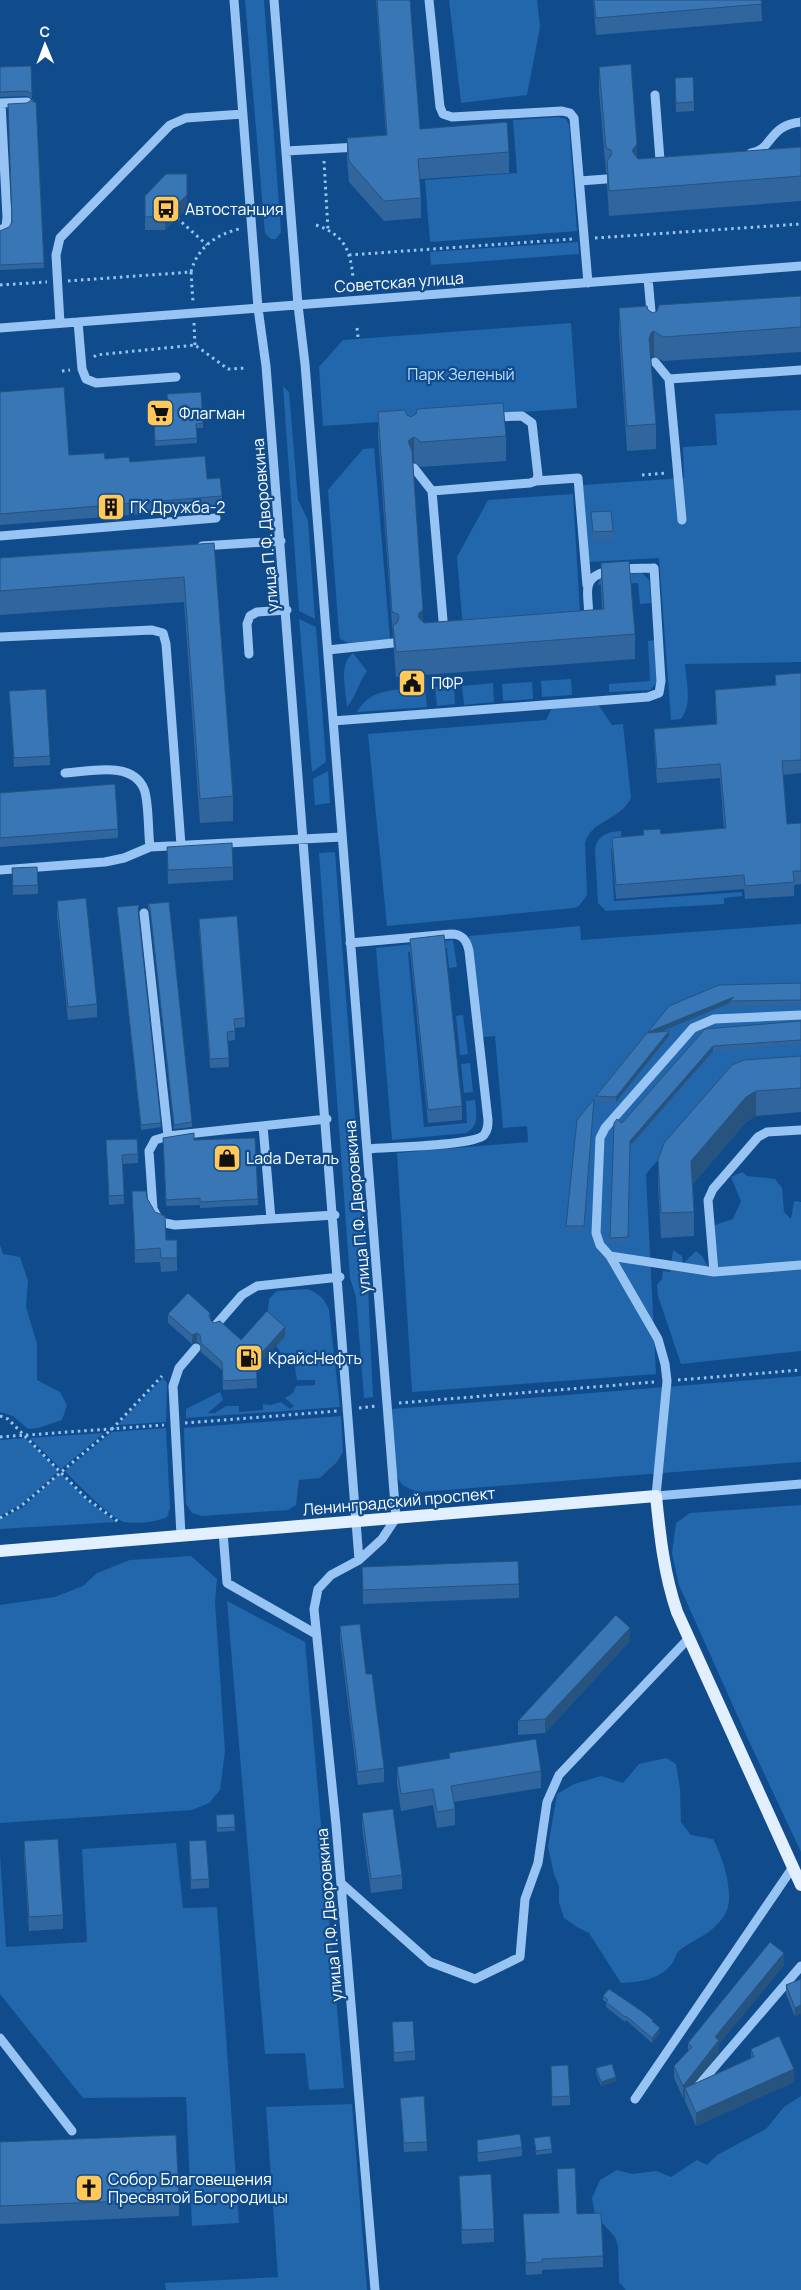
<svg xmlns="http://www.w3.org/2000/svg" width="801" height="2290" viewBox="0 0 801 2290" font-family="Manrope,sans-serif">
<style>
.green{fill:#2266ac}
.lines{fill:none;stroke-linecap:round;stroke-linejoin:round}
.path{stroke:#97c4f2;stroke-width:3;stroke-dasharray:2.5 4;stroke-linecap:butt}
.minor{stroke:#97c4f2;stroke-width:9}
.major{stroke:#e2efff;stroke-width:12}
.wall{fill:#30659d}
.shaded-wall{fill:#27537f}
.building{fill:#3876b6;stroke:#27537f}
.labels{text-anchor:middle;stroke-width:4.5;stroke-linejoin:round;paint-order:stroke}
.poi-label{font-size:16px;fill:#fff;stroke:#104c8c;text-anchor:start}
.street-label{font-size:16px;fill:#fff;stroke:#104c8c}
.park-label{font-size:16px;fill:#beddfd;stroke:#104c8c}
</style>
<rect width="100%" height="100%" fill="#104c8c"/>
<path class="green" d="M245,0H264L281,232L276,239H271L265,233Z
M449,0H537L540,27L527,95L461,103Z
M558,117L566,119L569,125L577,231L430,242L425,180L517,173L513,120Z
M578,242L579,254L431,265L430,252Z
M571,323L577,408L323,426L319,367L343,340Z
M283,386L289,392L298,500L308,520L315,619L299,611Z
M801,410V662L685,664C686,683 693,703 681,719L671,720L659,558L588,562L583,485L684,478L683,447L717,445L715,414Z
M374,448L390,639L349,643L340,639L339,633L328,490L363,449Z
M573,494L580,613L463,629L457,557L488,500Z
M642,573L649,580L651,603L640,604L638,583L598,585L600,579L607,576Z
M299,619L316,627L326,762L312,772Z
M655,640L657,682L650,690L609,692V684L650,681L648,641Z
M353,653L367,671C357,685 357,695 347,707C346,689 338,665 353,653Z
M571,679L572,695L542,697L541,681Z
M532,682L533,699L503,701L502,684Z
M493,683L494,702L464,705L462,686Z
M454,686L455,704L437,706L435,687Z
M425,689L427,707L357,712C372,686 399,690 425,689Z
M597,703L612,725L623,724L631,798C620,821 590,820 585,844L587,895L579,906L574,908L387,926L368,734L546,720L553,706Z
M328,771L330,803L315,805L313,779Z
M621,831L622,848L611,849L614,901L742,892V896L724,898V904L606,911L598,903L595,849C598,835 607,832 621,831Z
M335,852L368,1287L373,1397L364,1398L356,1297L350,1278L319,853Z
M801,924V1070L729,1076L646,1174L656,1374L412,1392L397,1153L528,1142L527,1126L503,1128L495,1036L483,1037L469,936L580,926L581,940Z
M453,940L457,967L449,968L447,948L408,952L424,1127L467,1123L466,1101L475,1100C476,1114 480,1125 466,1133L392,1140L376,948Z
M463,1015L468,1054L460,1055L456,1016Z
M470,1063L473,1092L464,1093L461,1064Z
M742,1172L747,1176L775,1179L782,1188L784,1212L791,1219L794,1201L801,1202V1351L681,1364L658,1296L657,1285L662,1279L663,1271L670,1272L673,1250L682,1256L683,1264L696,1251L703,1257L710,1272L712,1226L733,1219L741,1201L731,1177Z
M0,1245L3,1254L20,1257L28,1281L26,1307L37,1344V1380L60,1392L67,1405L62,1420L38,1428L28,1429L13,1416L0,1412Z
M307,1289C320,1294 324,1298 329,1310L340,1407L186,1418V1409L220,1392L223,1400L208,1413H215L226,1406H239V1412L263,1410V1404L271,1405L281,1402L290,1409L294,1406L285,1398L293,1393L296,1386L315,1385V1380H297L294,1361L290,1353H281L276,1346L285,1336L267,1320L269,1299L277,1291Z
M801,1376V1462L421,1492C414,1490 408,1489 403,1485C389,1473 393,1427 392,1409Z
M163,1378L167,1383L166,1422L118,1425Z
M341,1416L343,1452L337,1462L320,1478L299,1480L296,1505L288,1510L202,1516L192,1513L186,1504L184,1428Z
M166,1428L170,1508L167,1517C157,1522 136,1524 124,1522C112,1519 75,1482 65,1471L112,1432Z
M104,1433L61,1469L30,1438Z
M25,1438L59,1471L20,1505L0,1516V1440Z
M60,1473L87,1500L116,1522L0,1529V1519L22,1508Z
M801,1505V1852L747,1737L679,1585L672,1553L676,1523L690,1513Z
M191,1556L217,1579L215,1602L225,1751L220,1790L209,1803L192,1810L0,1823V1605L55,1597L83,1586L97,1573L130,1560Z
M227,1601L305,1642L344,2088L309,2090L305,2053L265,2054Z
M666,1758L676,1764L680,1789L681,1822L691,1835L713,1839C722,1855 734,1892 727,1910C724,1918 717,1925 710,1931C701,1938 686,1944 678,1952C675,1956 674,1962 670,1966C657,1980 640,1982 621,1983L589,1933L577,1927L564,1918L559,1902V1886L554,1874L548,1847L557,1794L574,1784L601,1776L623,1783L639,1764Z
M176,1843L183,1908L217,1907L239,2223L192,2226L186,2097L83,2098L0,1994V1855L6,1947L87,1942L82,1849Z
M801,2096V2290H626L619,2282L618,2246L615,2237L595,2215L592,2198L600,2180L617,2170L632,2174L656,2171L671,2177L697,2160L707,2165L717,2155L766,2129L784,2107Z
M352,2104L367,2290H166L165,2283L278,2277L266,2107Z"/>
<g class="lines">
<path class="path" d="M324,161L328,230
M177,218L207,245
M316,225C344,235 350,249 353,277
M595,238L801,224
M349,255L573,239
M191,272L193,302
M68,281L191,272C197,248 215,235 239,229
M0,285L47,282
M194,323L195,345
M357,328L358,337
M94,357L96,355L195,345L228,369L247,368
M62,371L70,370
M642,475L666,473
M678,1380L801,1370
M399,1403L654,1382
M359,1408L376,1406
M0,1416L8,1419L87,1499L120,1523
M185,1423L338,1411
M0,1437L164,1425
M0,1518L21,1506L112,1429L162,1376"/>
<path class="minor" d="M234,0L258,308L266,366C300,764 331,1162 359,1560
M274,0L298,305L305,364L396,1518L382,1539L359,1560L331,1575L318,1589L314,1609L336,1825L375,2290
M429,0L440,107L443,114L452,117L562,111L570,113L574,118L588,283
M655,95L660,160
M0,103L27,102
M286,151L358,147
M751,153C773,150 768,125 801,122
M580,181L606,179
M0,230L6,227L7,217L1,103
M648,278L652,323
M78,322L82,369L86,379L96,383L176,377
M60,323L56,255L60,238L170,125L186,118L243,114
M0,328L801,266
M655,362L669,379L682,520
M669,379L801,370
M414,468L432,491
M536,481L578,478L587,585
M0,536L216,518
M202,546L281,541
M444,632L432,491L530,483L536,481L538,476L532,423L522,416L494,417
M0,637L152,630L163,633L166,644L181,845
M328,650L393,643
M249,654L247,624L250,616L257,612L287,610
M333,721L648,697L659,693L661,681L654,568C637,569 591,565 588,587C586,598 591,611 587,622
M65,773C89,772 132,760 144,789C149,801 148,833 150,847
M0,870L105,862L124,858L150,847L342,837
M144,913L168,1136
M350,943L451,934C463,934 467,941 469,951L488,1120C488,1125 488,1130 484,1135C474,1146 387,1147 368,1149
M801,1015L714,1019L693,1028L605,1128L600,1138L596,1233L600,1245L610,1256L714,1272L708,1200L713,1189L758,1137L767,1132L801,1130
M327,1119L168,1136L155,1140L149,1151L153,1209L160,1222L175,1225L335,1215
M263,1126L271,1219
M610,1256L658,1339L665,1364L667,1381L656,1496L801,1484
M714,1272L801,1265
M215,1326L242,1295L257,1286L340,1277
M223,1532L227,1583L316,1634
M181,1535L173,1386L179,1368L196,1348
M341,1883L430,1962L475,1979L520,1957L525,1899L538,1863L547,1802L559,1775L689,1638
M0,2038L72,2131
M699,2085L801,1966
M635,2099L793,1867"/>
<path class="major" d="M0,1551L656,1496C660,1536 664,1574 677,1612L801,1885"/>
</g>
<path class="wall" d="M376,0H410L420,129L509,152V173L420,179L421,198V218L384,221L349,182L347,159V138L386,135Z
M593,0H761L762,21L596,35Z
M31,66L32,99L27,96L0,97V67Z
M599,67L638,159L801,147L800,118H801V201L609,216L607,185V173H606L599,91Z
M675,78L694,102V111L676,112Z
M33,102H36L44,268L0,270V231L9,227L12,223L27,103Z
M145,196L187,208L165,230H145Z
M801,296V352L663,361L654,356L651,358L656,424V449L627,451L619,333V308L648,310L653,313Z
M0,392L69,455L105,459L130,462L207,479L222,496V508L0,525Z
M153,407L203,423V428H196L197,443L155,446Z
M378,412L407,415L506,436V461L421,467L414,462L413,463L423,622L424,623L602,609L601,587V563L635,634V659L396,677L378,437Z
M591,512L613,531V540L593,541Z
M214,543L233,796V821L200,823L184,602L0,615V558Z
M801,673V773L783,775L787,824L801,823V884L794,885V896L745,899L744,889L616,899L612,851V838L643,835V830L661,834L724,829L720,778L657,783L654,742V729L716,724L715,704V690L775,685V675Z
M9,691L50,756V765L14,767Z
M0,793L118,829V838L0,847Z
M167,847L233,867V880L168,884Z
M12,868L38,885V894L13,895Z
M57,901L97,1004V1017L68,1020L57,915Z
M169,902L192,1122V1127L174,1129L150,912L148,908V904Z
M117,907L139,909L138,913L161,1127L141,1130Z
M199,919L245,1018V1027L235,1028V1040L228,1041L229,1067L210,1068L199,928Z
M410,939L462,1106V1120L428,1123L410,952Z
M801,983V1005L730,1006V1003L659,1032L669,1036L616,1102L596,1101V1096L669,1006Z
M801,1021V1044L713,1051L630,1146L628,1242L610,1243L614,1123H622L705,1029Z
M801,1056V1112L756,1116L746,1122L692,1185L694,1212V1236L661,1238L658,1184V1160Z
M594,1099L584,1230L566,1231V1226Z
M106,1140L138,1154V1163L123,1164L124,1204L109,1205Z
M194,1140L258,1199V1205L200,1208V1205L166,1206L163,1144Z
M132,1191L147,1198L166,1240L177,1258V1271L161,1272L160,1262L135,1263Z
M210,1313L211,1321L241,1340L285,1336L256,1367L257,1388L223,1390L222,1370L201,1352L200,1344L197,1342L192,1344L168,1323V1314Z
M362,1567L519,1584V1598L363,1604Z
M340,1626L366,1674L384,1768V1782L358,1785L340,1640Z
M630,1641L545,1733L518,1735V1721Z
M449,1753L541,1771V1788L454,1802L455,1809V1825L437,1828L433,1805L401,1811L397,1784V1767L449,1758Z
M362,1813L402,1875V1889L371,1893L362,1827Z
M234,1814L235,1831L217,1832L216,1815Z
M24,1841L63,1915V1929L29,1931L24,1855Z
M189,1841L209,1879V1888L191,1889Z
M784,1965L719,2044V2052L694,2084L751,2058V2049L794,2082L696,2126L685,2101V2096L683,2098L674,2078V2066L688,2051V2043Z
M801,1979L795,2017L786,1994V1985Z
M603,1996L653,2022L660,2033L652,2043L626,2020L625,2022L606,2007V2002L603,2000Z
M392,2022L415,2051V2060L394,2062Z
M551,2066L570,2096V2105L552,2106Z
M596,2068L616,2081L601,2086L596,2073Z
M400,2098L427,2142V2151L404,2152Z
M534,2138L552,2149V2153L536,2155Z
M477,2140L522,2147V2156L478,2162L477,2149Z
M0,2142L179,2199V2216L0,2224Z
M557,2169L577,2214L603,2256V2267L542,2270V2274L526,2275L523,2214L559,2213Z
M459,2176L494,2229V2242L462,2244Z"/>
<path class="shaded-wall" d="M637,144V169L632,151Z
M187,195V208L165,230V216Z
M654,331V356L651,358L649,338L651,333Z
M414,437V462L408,466V441Z
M423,610V635L418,617L419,613Z
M734,997L730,1001V1003L648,1037V1032Z
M669,1031V1036L616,1102V1097Z
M713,1046V1051L630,1146L628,1242L630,1141Z
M756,1091V1116L746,1122L691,1186V1161L746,1097Z
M285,1327V1336L256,1368V1359Z
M197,1333V1342L192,1344V1335Z
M630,1628V1641L545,1733V1719Z
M784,1953V1965L719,2044V2052L687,2093L685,2088V2096L683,2098V2086L715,2037Z
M801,2005V2014L795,2017V2008Z
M660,2028V2033L652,2043V2038Z
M794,2069V2082L696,2126V2113Z
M616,2077V2081L601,2086V2082Z"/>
<path class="building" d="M377,0H410L420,129L507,122L509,152L418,159L421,198L384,201L349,161L347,138L387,135Z
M594,0H761L762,4L596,18Z
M631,64L637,144L632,151L638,159L801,147V176L609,191L607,161L612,154L611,150L606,148L599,67Z
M31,66L32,94L27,91L0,92V67Z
M693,77L694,102L676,103L675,78Z
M33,99V102H36L44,263L0,265V231L9,227L12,222L8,104L27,103Z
M166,174H187V195L165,216L145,217V196Z
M801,296V327L663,337L654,331L651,333L649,338L656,424L627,426L619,308L647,306L648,310L653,313L657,311L659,305Z
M64,387L69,455L104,453L105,459L129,457L130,462L205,456L207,479L220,478L222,496L0,514V392Z
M201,392L203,423L196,424L197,438L155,441L153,402L168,401L167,394Z
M503,403L506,436L421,442L414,437L408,441L412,451L423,610L419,613L418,617L424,623L604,609L601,563L629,561L635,634L396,652L393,625L397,623L399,618L398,614L392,612L378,412L405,410L407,415L411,417L416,414L417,409Z
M611,511L613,531L593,532L591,512Z
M214,543L233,796L200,799L184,577L0,591V558Z
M801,673V760L782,761L787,824L801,823V871H793L794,882L745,886L744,875L616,885L612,838L644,835L643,830L660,829L661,834L726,828L720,764L657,769L654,729L717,724L715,690L776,685L775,675Z
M46,689L50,756L14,758L9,691Z
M115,784L118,829L0,838V793Z
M232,843L233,867L168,870L167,847Z
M37,867L38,885L13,886L12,868Z
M86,898L97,1004L68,1007L57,901Z
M169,902L192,1122L174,1125L150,908L148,904Z
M139,905L138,909L161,1123L141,1125L117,907Z
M237,916L245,1018L234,1019L235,1031L227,1032L229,1058L210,1059L199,919Z
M444,935L462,1106L428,1110L410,939Z
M801,983V1000L730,1001L734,997L648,1032L669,1006L719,985Z
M801,1021V1040L713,1046L630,1141L628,1237L610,1238L614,1123L617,1119L622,1123L705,1029Z
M669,1031L616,1097L596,1096L647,1033Z
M801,1056V1088L756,1091L746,1097L691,1161L694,1212L661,1213L658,1160L664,1143L732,1065L744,1060Z
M594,1099L584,1226H566L577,1120Z
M194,1133V1140L255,1138L258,1199L200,1202V1198L166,1200L163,1138Z
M137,1139L138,1154L122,1155L124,1195L109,1196L106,1140Z
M132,1191H146L147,1198L155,1212L165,1216L166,1240H177V1258H161L160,1248L135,1250Z
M188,1293L210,1313L209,1316L211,1321L214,1323L220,1321L241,1340L267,1311L285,1327L256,1359L257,1379L223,1381L222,1362L201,1343L200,1335L197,1333L192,1335L168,1314Z
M518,1561L519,1584L363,1590L362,1567Z
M616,1615L630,1628L545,1719L518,1721Z
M360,1624L366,1674H372L384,1768L358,1772L340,1626Z
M536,1739L541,1771L451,1786L455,1809L437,1812L433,1789L401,1794L397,1767L450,1758L449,1753Z
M393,1809L402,1875L371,1879L362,1813Z
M234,1814L235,1827L217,1828L216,1815Z
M58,1839L63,1915L29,1917L24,1841Z
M206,1840L209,1879L191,1880L189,1841Z
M770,1942L784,1953L715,2037L719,2040L683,2086L674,2066L692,2047L688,2043Z
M801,1979V2005L795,2008L786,1985Z
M609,1989L640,2010L653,2020L652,2021L660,2028L652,2038L626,2016L625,2017L606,2002L608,2000L603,1996Z
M413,2021L415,2051L394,2053L392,2022Z
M779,2036L794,2069L696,2113L685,2088L754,2057L751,2049Z
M612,2064L616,2077L601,2082L596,2068Z
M568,2065L570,2096L552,2097L551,2066Z
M424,2096L427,2142L404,2143L400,2098Z
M520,2134L522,2147L478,2153L477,2140Z
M176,2135L179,2199L0,2206V2142Z
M550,2136L552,2149L536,2151L534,2138Z
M575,2168L577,2214L601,2213L603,2256L542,2259V2262L526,2263L523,2214L559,2213L557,2169Z
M491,2174L494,2229L462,2230L459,2176Z"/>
<defs>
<g id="bus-square" transform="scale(1.4375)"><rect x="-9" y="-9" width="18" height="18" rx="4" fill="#ffc858" stroke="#104c8c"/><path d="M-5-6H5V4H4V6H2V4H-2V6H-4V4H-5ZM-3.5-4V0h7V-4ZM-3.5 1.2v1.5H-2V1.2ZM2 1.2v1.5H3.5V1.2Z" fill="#111"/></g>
<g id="supermarket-square" transform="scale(1.4375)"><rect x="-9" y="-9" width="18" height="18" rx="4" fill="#ffc858" stroke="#104c8c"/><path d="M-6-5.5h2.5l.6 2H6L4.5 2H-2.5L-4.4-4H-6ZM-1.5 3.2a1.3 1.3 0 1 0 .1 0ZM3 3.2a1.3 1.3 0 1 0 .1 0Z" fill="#111"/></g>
<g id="building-square" transform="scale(1.4375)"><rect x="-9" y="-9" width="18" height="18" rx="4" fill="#ffc858" stroke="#104c8c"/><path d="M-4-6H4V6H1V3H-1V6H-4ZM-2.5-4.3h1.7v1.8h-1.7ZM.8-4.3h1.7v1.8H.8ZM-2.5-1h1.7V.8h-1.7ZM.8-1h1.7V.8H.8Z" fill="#111"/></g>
<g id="civic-square" transform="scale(1.4375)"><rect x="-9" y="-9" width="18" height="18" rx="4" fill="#ffc858" stroke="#104c8c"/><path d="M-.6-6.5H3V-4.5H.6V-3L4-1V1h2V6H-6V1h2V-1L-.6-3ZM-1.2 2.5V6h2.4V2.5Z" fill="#111"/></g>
<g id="shop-square" transform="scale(1.4375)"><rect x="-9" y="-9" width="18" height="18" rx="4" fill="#ffc858" stroke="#104c8c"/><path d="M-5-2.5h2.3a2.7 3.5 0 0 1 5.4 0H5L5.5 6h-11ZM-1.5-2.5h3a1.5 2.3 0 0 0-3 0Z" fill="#111"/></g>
<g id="fuel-square" transform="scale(1.4375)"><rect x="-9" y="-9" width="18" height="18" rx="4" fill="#ffc858" stroke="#104c8c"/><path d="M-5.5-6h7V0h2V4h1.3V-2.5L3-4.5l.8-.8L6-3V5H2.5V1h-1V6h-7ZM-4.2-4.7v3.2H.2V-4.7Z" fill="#111"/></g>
<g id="church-square" transform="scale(1.4375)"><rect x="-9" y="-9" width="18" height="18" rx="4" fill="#ffc858" stroke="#104c8c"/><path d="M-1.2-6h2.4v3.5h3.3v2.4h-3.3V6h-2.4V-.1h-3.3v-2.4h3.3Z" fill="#111"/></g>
</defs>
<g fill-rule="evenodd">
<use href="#bus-square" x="166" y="209"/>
<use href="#supermarket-square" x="160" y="413"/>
<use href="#building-square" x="111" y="507"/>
<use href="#civic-square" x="412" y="683"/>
<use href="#shop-square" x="227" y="1158"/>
<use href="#fuel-square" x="249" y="1358"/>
<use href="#church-square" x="89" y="2188"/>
</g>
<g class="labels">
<g class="poi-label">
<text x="185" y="215">Автостанция</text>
<text x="179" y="419">Флагман</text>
<text x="130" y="513">ГК Дружба-2</text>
<text x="431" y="689">ПФР</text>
<text x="246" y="1164">Lada Dеталь</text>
<text x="268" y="1364">КрайсНефть</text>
<text x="108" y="2185">Собор Благовещения<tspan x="108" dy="18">Пресвятой Богородицы</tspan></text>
</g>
<g class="street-label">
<text transform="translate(399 282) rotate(-4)" y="6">Советская улица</text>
<text transform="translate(265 525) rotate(-95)" y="6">улица П.Ф. Дворовкина</text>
<text transform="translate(357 1207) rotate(-95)" y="6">улица П.Ф. Дворовкина</text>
<text transform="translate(399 1501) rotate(-5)" y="6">Ленинградский проспект</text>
<text transform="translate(329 1915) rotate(-95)" y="6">улица П.Ф. Дворовкина</text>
</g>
<g class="park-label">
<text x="461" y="380">Парк Зеленый</text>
</g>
</g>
<g transform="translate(45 45) rotate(359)" stroke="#104c8c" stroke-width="4" paint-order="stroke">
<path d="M0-4L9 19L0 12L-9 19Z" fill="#ffffff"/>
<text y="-8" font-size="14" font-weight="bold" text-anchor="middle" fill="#ffffff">С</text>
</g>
</svg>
